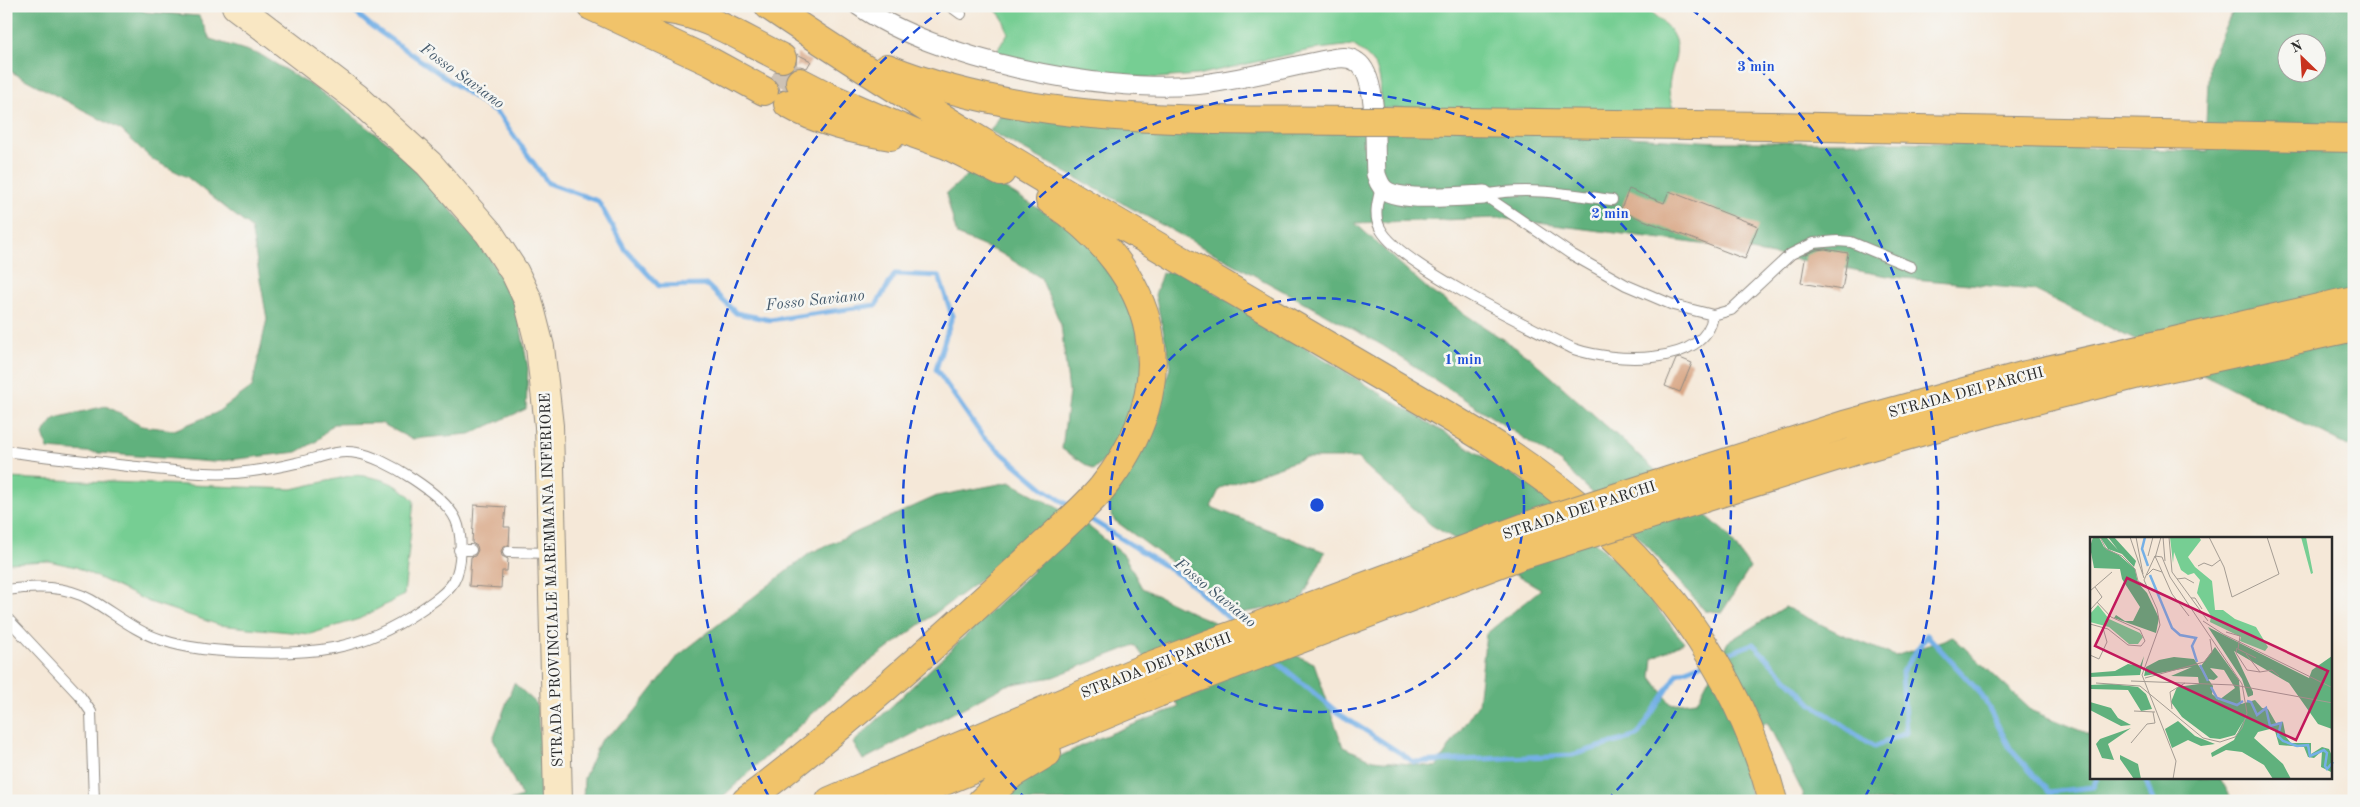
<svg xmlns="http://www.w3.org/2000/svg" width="2360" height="807" viewBox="0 0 2360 807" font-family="'Old Standard TT',serif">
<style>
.green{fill:#76ce93;stroke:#507c5f}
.forest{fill:#60b17d;stroke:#466e54;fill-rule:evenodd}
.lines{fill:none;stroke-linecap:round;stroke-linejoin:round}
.stream{stroke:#75b0e6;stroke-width:5}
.building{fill:#d8a583}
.highway-tunnel{stroke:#cdc2b5;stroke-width:28;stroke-dasharray:28 14;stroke-linecap:butt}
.lane-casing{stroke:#908a82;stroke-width:12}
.street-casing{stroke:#908a82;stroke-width:21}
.secondary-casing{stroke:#908a82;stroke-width:30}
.highway-casing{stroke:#908a82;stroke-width:30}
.lane{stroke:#fff;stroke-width:10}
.street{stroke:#fff;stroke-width:19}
.secondary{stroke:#f9e7c3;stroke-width:28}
.highway{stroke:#f1c36a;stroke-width:28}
.highway-bridge-casing{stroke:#908a82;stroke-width:30;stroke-linecap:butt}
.highway-bridge{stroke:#f1c36a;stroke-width:28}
.ring{fill:none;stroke:#1d4ed8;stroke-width:2.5;stroke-dasharray:9 6}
.labels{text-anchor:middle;stroke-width:5;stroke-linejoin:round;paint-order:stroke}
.street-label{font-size:15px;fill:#2b2b2b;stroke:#f6f6f2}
.water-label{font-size:16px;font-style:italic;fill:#455a6c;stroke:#f6f6f2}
.inset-river{fill:none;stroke:#75b0e6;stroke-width:2.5}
.inset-road{fill:none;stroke:#a49c93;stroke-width:1}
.view{fill:#c2185b;fill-opacity:0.15;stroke:#c2185b;stroke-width:2.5}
.inset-edge{fill:none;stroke:#2b2b2b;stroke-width:2.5}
.centre{fill:#1d4ed8;stroke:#f6f6f2;stroke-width:2.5}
.ring-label{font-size:15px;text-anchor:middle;font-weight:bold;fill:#1d4ed8;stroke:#f6f6f2;stroke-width:5;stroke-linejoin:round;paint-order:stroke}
</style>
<rect width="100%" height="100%" fill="#f6f6f2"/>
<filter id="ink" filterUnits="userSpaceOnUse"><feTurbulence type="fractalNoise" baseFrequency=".02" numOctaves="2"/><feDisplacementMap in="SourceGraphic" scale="10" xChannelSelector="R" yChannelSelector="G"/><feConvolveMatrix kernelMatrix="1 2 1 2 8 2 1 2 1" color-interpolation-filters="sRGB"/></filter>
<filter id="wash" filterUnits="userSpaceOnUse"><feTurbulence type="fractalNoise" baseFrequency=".0096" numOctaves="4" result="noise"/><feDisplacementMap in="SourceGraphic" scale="20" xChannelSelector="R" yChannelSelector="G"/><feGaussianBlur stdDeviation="1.12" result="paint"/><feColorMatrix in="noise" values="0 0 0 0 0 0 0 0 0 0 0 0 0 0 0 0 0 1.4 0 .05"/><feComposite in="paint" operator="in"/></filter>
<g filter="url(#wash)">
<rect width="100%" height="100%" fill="#f5e8d8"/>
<path class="green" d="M993,6H1641C1651,13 1665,22 1671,32C1684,51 1669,69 1669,89C1669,97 1672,105 1674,112L1381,108C1380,74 1383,66 1353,45L1310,50L1197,75L1157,78L1075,73L995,54L1008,33L1003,19Z
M354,475C378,477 398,482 414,501L404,595L359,619L310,634L219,625L149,602L76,567L49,561L6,563V478L292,489Z"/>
<path class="forest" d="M6,6H130L146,12L199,16L210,39L261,55L317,89L399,151L447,205L487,253L517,307L528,368L526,409L470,434L411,439L381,423L333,424L317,441L297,452L212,462L48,449L43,434L55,418L106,406L141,426L174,430L216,413L252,387L267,319L251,228L187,177L153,160L121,130L6,69Z
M2235,6H2354V449L2034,290L1893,277L1740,249L1499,218L1355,223L1430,291L1528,356L1728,535L1750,568L1722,612L1705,611L1643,541L1560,462L1382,345L990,131L1005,109L1488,129L1718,142H1905L2208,151L2206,123L2209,62ZM2288,42H2318V72H2288Z
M973,170L1072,228L1111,268L1133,310L1146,372L1117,449L1094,470L1062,449L1069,392L1061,325L1041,278L1002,254L957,235L946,194Z
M1182,272L1538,490L1628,572L1684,642L1653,658L1651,677L1671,704L1697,701L1728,642L1785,607L1841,634L1895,656L1953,637L2032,711L2091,735V778H2220L2233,801H1803V793L1767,722L1735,741L1753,801H1001L1028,771L1099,738L1179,707L1135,645L1053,677L1007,685L863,760L853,743L1033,571L1017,553L864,666L718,801H583L584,778L600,741L629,719L679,655L810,553L937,496L1010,482L1082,521L1124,555L1142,588L1197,615L1314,663L1343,747L1373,760L1436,767L1478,704L1486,634L1541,589L1431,525L1357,458H1304L1220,488L1211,507L1325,552L1300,603L1241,613L1114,520L1107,504L1150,426L1171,365L1155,295L1162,273Z
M514,683L537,704L545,801H510L522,797L493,739Z"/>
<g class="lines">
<path class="stream" d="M348,6L370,25L499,115L548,183L598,201L625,249L659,286L707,285L736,313L770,320L876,305L895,274L939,276L952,316L936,369L983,437L1044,489L1071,507
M1087,517L1187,580L1235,624
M1721,656L1753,644L1812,704L1874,747L1906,733L1902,672L1927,635L1982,695L2011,750L2049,792L2093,787L2097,778
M1273,659L1338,713L1414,762L1572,755L1637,736L1678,673L1706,662
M2145,778L2153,801"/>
</g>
<g id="blocks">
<path class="building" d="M797,54L811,61L807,68L800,66L793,68L796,65Z
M775,72L782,74L789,72L784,82L786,89L780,91L778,83L772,77Z
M1629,189L1664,203L1669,191L1758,226L1745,259L1620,211Z
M1825,249L1848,253L1842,290L1801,283L1806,254L1816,250Z
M1680,358L1692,363L1680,392L1665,386L1676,359Z
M474,505L506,507L504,527H510L509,545L504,546L501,551L502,556L508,559L507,571H502L501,588L469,586L471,557L475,556L478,550L477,546L472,543Z"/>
</g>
</g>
<g filter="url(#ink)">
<use href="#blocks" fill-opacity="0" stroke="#908a82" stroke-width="1"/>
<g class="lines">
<path class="highway-tunnel" d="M776,69L800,82"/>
<g class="lane-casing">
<path id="lane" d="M950,6L961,14
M1381,187C1378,200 1373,215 1380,228C1397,264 1534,329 1574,349C1611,362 1706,368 1713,315
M1484,195L1571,254L1626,285L1673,305L1713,315L1731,310L1791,254L1814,243L1837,241L1851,242L1911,267
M1484,195C1527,186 1569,194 1612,200
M6,451C47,457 88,461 128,466C164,470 200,475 236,473C256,471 276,468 296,463C316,459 336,449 357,453C384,457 445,495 456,520C463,536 462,566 454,581C446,594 431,603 419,611C361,651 311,655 243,652C216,651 188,649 162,640C136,632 115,614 91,600C65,585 35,586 6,590
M459,550H471
M508,552L550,553
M6,617L80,696L91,712L94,801"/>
</g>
<g class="street-casing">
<path id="street" d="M859,6C937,60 1099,93 1193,85C1239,81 1285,67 1331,59C1340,57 1349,56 1357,62C1379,76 1374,148 1376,174C1378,180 1380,186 1385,190C1400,202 1464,196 1484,195"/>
</g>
<g class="secondary-casing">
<path id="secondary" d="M236,6L357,98L429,164L489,233L515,273L528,300L540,347L549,426L558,801"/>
</g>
<g class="highway-casing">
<path id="highway" d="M591,6L711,62L764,91
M769,6C911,102 1059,189 1207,275C1270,312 1332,348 1395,385C1433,407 1471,429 1508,453C1637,539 1732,649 1773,801
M603,7C629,7 655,6 680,12C716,20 749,42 782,58
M887,68C1036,128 1202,119 1359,121
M800,82L829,97L915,134L947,145L1001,172
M788,104C819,122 855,130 891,136
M1385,121L1770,126L2354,138
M746,801C827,740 903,674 977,606C1001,584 1025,562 1049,540C1067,523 1086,507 1102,488C1187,382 1159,273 1050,200
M830,801L1147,667
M896,801L1158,693
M982,801L1012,774L1047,753"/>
</g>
<use href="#lane" class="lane"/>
<use href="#street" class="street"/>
<use href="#secondary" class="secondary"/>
<use href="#highway" class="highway"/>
<g class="highway-bridge-casing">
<path id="highway-bridge" d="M1359,121H1385
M1147,667L1539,522L1844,425L2026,375L2354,300
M1158,693L1519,556L1864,448L1993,411L2139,374L2354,327"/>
</g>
<use href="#highway-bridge" class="highway-bridge"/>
</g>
</g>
<g class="ring">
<circle cx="1317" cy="505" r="207"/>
<path d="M1027 800A414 414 0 1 1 1607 800"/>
<path d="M769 797A621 621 0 0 1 943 9M1691 9A621 621 0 0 1 1865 797"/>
</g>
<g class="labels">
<g class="street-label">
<text transform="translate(1966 392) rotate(-15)" y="5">STRADA DEI PARCHI</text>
<text transform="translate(1579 510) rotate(-18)" y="5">STRADA DEI PARCHI</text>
<text transform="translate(551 580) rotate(-92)" y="5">STRADA PROVINCIALE MAREMMANA INFERIORE</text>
<text transform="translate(1156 665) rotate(-21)" y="5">STRADA DEI PARCHI</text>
</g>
<g class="water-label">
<text transform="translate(463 75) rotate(36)" y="6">Fosso Saviano</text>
<text transform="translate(815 299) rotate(-6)" y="6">Fosso Saviano</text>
<text transform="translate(1216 592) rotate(39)" y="6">Fosso Saviano</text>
</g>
</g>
<g transform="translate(2090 537)">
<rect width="242" height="242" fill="#f5e8d8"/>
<path d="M80,0H109L111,3L98,20L105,30L122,44L125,73H133L145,82L166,90L178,110L175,114L150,104L151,100L120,85L121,79L107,56L110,43L104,36L98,38L91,33L84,15L83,26ZM211,0H216L223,36L221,37ZM8,68L19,82L50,96L53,100L48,107H39L19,90L0,85V77Z" fill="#76ce93"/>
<path d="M3,0H9L14,10L29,18L45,32L48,46L57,56L69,81L66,96L24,81L26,78L35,84H43L50,70L32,42L30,32L4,31L0,10ZM10,0H16L28,13L18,0H24L46,24L44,30L32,17L18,12ZM118,90L219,141L222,133L242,119V192L228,187L199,146L144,114L163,155V158L158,160L152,142ZM125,110L149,143L151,167L165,163L172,171L178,172L186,186L193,185L196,200L201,206H221V217L232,210L239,212L242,219L241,235L231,230L232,214L224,221L218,220L214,210L189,208L185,194L180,192L168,195L164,201L193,227L201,242H183L174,228L152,215L136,213L122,220L121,216L144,203L154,183L145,198L130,202L120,201L92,180L81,165L87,150L109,147L108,140L81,139L102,130L54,139L56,130L69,123L84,120L104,122L123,149L122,157L129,163L145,151L134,133L120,131L128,140L124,143L118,142L111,129ZM54,119L50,138L0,140V136L25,134L38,127L50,129ZM22,147L48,150L56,157L62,172L51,174L38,153L0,152V148ZM0,165L21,171L28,181L41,188L31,189L0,173ZM88,184L105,199L125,207L111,209L98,203L82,211L75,192ZM41,191L18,207L24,223L12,221L6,207L10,202ZM30,218L48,227L51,242H44L30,222Z" fill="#60b17d"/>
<path class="inset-river" d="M55,0L52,12L58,29M60,38L82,91L90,98L106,101L102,109L107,125M110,128L118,144M121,150L127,161L147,168L153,164M157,164L161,165L167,178L176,171L180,189L191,186L188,199L193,204L207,209L218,208L220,219L234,213L237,216L235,229L237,232L243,225"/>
<path class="inset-road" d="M10,0L16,12L32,19L45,32L48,44L56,49M40,0L54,41M46,0L53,37M73,0L75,24M79,0L82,35L118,84M119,0L134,30L142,60L189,37L177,0M58,19L63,0M65,19L54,43L67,72L70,88L52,138L86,224L83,242M65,21L71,0M108,29L114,26L122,29L130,23M57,38L63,32L72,35M87,42L95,41L104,46M0,54L22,35M101,61H105L112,72M0,73L12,60L5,50M113,84L133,97L243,151M0,87L18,92L38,108L51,109L55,104L50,93L21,80L7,65M136,95L150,99L148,112L166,121M147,111L146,116L157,133L170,135M156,117L170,135L182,133L189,139M0,118L9,122L17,105L13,91M55,141L114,125L122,115L120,102M41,144L144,148L243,166M6,146L50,149L113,201L130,205L145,200L152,191L157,176L152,147L80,40L72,20L65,19L82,57L99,79M82,172L80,155L95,146M44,174L65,175M41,206L57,187L65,186L63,175"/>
<path class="view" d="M37,41L238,134L206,203L5,109Z"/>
<rect width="242" height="242" class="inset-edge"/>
</g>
<circle cx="1317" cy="505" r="8" class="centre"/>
<g class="ring-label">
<text x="1756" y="71">3 min</text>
<text x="1610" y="218">2 min</text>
<text x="1463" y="364">1 min</text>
</g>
<rect width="2360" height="807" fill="none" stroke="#f6f6f2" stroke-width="25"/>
<g transform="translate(2302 58) rotate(335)"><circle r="24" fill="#f6f6f2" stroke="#a5a5a2"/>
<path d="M0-4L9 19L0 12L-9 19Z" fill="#c8321e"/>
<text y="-8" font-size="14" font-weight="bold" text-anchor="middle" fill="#2b2b2b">N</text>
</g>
</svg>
